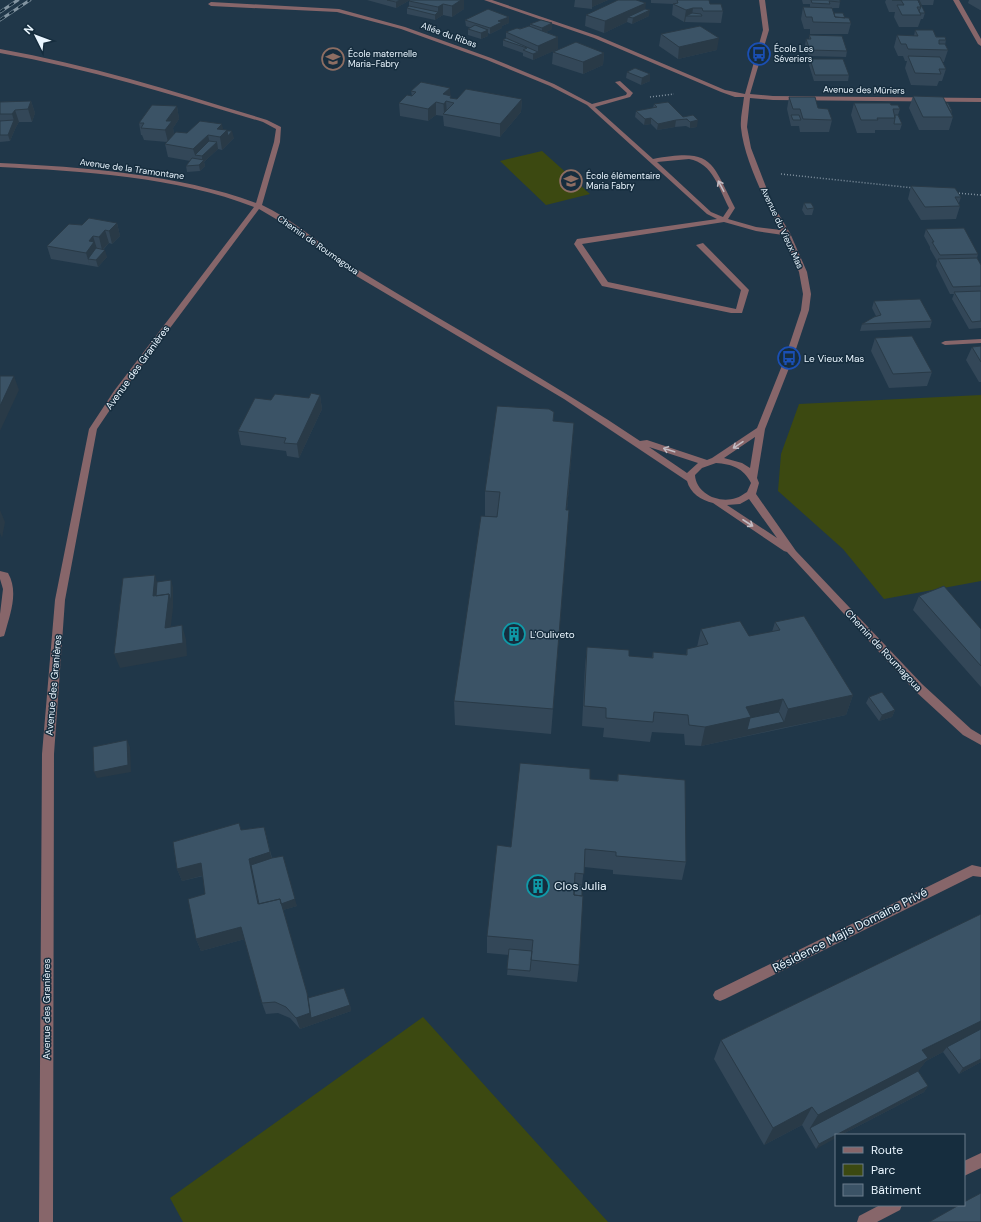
<svg xmlns="http://www.w3.org/2000/svg" width="981" height="1222" viewBox="0 0 981 1222" font-family="'DM Sans',sans-serif">
<style>
.green{fill:#3c4911}
.lines{fill:none;stroke-linecap:round;stroke-linejoin:round}
.path{stroke:#8192a0;stroke-width:1.5;stroke-dasharray:1 2;stroke-linecap:butt}
.minor{fill:#87666a;fill-rule:evenodd}
.rail-casing{stroke:#8395a2;stroke-width:3}
.rail{stroke:#162d3e;stroke-width:2;stroke-dasharray:5.5;stroke-linecap:butt}
.wall{fill:#334758}
.shaded-wall{fill:#293a47}
.building{fill:#3b5366;stroke:#293a47}
.oneway{stroke:#c2bcc3}
.labels{text-anchor:middle;stroke-width:3;stroke-linejoin:round;paint-order:stroke}
.far-street-label{font-size:9px;fill:#eaf6ff;stroke:#162d3e}
.far-poi-label{font-size:9px;fill:#eaf6ff;stroke:#162d3e;text-anchor:start}
.poi-label{font-size:10px;fill:#eaf6ff;stroke:#162d3e;text-anchor:start}
.street-label{font-size:10px;fill:#eaf6ff;stroke:#162d3e}
.near-poi-label{font-size:12px;fill:#eaf6ff;stroke:#162d3e;text-anchor:start}
.near-street-label{font-size:12px;fill:#eaf6ff;stroke:#162d3e}
</style>
<rect width="100%" height="100%" fill="#203749"/>
<path class="green" d="M542,151L590,194L546,205L500,161Z
M981,395V581L884,599L843,549L778,491L781,454L799,404Z
M423,1017L608,1222H183L170,1198Z"/>
<g class="lines">
<path class="path" d="M650,97L674,94
M781,174L914,188
M956,193L981,195"/>
<path class="minor" d="M484,0H492L598,36L725,90L745,94L763,30L759,0H765L769,30L750,94L773,96L981,98V102L773,100L750,98L747,127L751,148L773,205L790,233L807,272L811,294L809,310L793,358L765,429L757,478L759,483L756,494L796,551L922,684L971,729L981,735V745L963,735L914,690L787,552L784,551L713,503C701,500 690,493 687,481L564,399L353,274L293,229L259,209L120,395L97,429L65,600L54,754L53,1222H39L42,754L55,600L89,429L114,391L254,207C178,177 81,171 0,167V163C82,167 178,174 256,203L274,142L276,129L263,122C176,96 90,69 0,53V49C91,65 179,93 267,120L281,127L280,142L262,205C298,222 326,250 360,271C453,328 549,380 640,441L647,440L707,460L712,458L757,428L785,358L801,310L803,294L799,272L783,235L756,231L724,222L582,244L608,282L736,309L741,290L696,245L703,243L749,290L742,313H731L602,286L574,244L577,239L717,219L707,214L587,105L550,86L487,60L401,29L337,12L211,6L208,4L211,2L339,9L405,27L491,58L554,84L592,104L626,95L627,93L615,82L620,81L633,93L630,97L595,107L653,159C713,148 711,161 735,208L728,219L756,227L781,230C766,203 744,159 741,128C740,118 743,107 744,97H735L721,92L594,38ZM689,159C713,163 719,189 729,208L723,217L711,212L657,162ZM755,437L750,468L742,463L724,458ZM649,447L698,463L687,473ZM716,463C731,464 744,468 751,483L747,492C743,494 740,497 736,498C718,504 696,493 695,475L702,468ZM749,499L777,538L727,505L740,504Z
M953,0H959L981,39V46L978,44Z
M981,339V343L945,345L941,343L945,341Z
M0,571L8,573C19,592 10,614 5,633L4,636L0,637V614L3,589L0,579Z
M972,865L981,867V877L973,876L725,999L720,1001L715,999L713,995L715,991Z
M981,1153V1168L964,1176V1161Z
M880,1205H902L900,1210L877,1222H857L859,1216Z"/>
<g class="rail-casing">
<path id="rail" d="M0,12L18,0
M0,20L30,0"/>
</g>
<use href="#rail" class="rail"/>
</g>
<path class="wall" d="M367,0H410L396,8Z
M410,0H464V9L452,17L443,15L435,20L407,14V8L409,6V1Z
M575,0H608L592,7V9L574,7Z
M651,0H709L710,4L723,11L721,23L684,22L672,15L673,4L651,3Z
M802,0H840V2L839,8H829L834,13L845,18L851,23L848,34H810V29H804L801,19L803,7H810V4H803Z
M886,0H934L933,5H921L925,13L923,19H921L918,27H899L894,17L895,12H889L885,2Z
M969,0H981V10H980L968,3Z
M645,9L649,16L632,24L627,22L604,33L585,26L586,15Z
M509,17V23L502,26V28L490,34L488,33V36L481,39L468,35V29L471,28L466,26L465,20Z
M552,23V29L546,32L558,37V49L533,60L523,56V53L503,46V40L506,38V32L530,26V24Z
M915,30L935,36L946,40L945,45L948,50L944,62H942L946,69L942,81H939L937,86L911,85L905,68L907,61H905L903,56H898L894,47L897,35L914,36Z
M661,34L717,50L678,59L659,46Z
M809,35L847,51L846,57L809,56L805,45L806,39H809Z
M553,52L604,53L603,65L583,74L552,64Z
M810,59L849,75L848,81H814L809,65Z
M627,72L650,81L641,85L626,78Z
M450,88V95L451,96V98L457,99H522L521,112L500,137L444,126L443,116L436,115L428,121L400,116L399,103L412,96L411,91Z
M913,96L946,103L952,111L951,114L953,117L949,130H919L909,108Z
M789,97L818,108L832,120L829,132H800L799,126H791L787,109Z
M31,101L35,113L32,122H19L16,127L10,141L0,142V102Z
M854,103L891,105L900,109L898,115L902,124L900,130H875V133H857L851,115Z
M654,104L683,117L697,127L690,128L686,126L675,127L657,130L651,124L644,125L635,117L636,111L653,108Z
M177,106L179,119L173,128L174,134L223,130L234,138L222,150L218,149L204,162L205,166L200,171L187,172L186,166L190,161L168,157L165,144L167,142L144,140L142,135H141L139,123Z
M911,186L961,197L959,203L960,206L956,219L921,220L908,199Z
M804,203L814,208L812,215H805L802,210Z
M117,223L120,236L112,244L109,243L103,250L107,257L98,267L51,259L47,246L82,225Z
M926,229L978,254L977,258L981,265V328L969,329L952,299L954,294H950L936,266L937,261L930,249V247L924,236Z
M874,301L932,321L930,328L860,331L862,324L876,316L872,308Z
M875,338L932,372L927,386L889,388L871,351Z
M981,346V382H979L966,360L972,347Z
M320,395L322,409L299,458L287,456L286,451L241,445L238,431L271,400L309,398Z
M554,412L553,421L572,449L567,510V535L551,734L455,725L454,701L497,517L485,516V491Z
M919,596L981,629V687L913,610Z
M775,622L853,695L846,715L701,746L685,745L684,734L652,732L650,742L603,737L604,728L582,726L585,666L587,647L629,656L652,658L653,652L686,655L687,649L697,647L701,629L749,636L772,632Z
M869,697L895,710L892,717L879,721L866,703Z
M618,774L686,862L682,880L613,874V870L584,867L582,885L579,965L577,982L507,975L509,955L487,953V936L511,847L617,781Z
M264,827L272,858L297,906L283,910L308,998L350,1005L351,1011L300,1029L290,1018L278,1013L266,1014L262,1003L245,939L201,951L196,939L205,894L203,876L182,881L177,869L241,830Z
M981,914V1062L959,1074L943,1052L926,1061L918,1071L928,1086L924,1092L841,1135H836L816,1149L802,1125L764,1145L714,1059L721,1040Z"/>
<path class="shaded-wall" d="M400,0H410L396,8V2Z
M461,0H464V9L452,17V6Z
M592,0H608L592,7Z
M646,3L645,13L650,10L649,16L632,24L633,18L628,17L627,22L604,33L605,21Z
M443,4V15L435,20V15L438,12V7Z
M693,8L692,16H686L685,22H684L686,10Z
M509,17V23L502,26V28L490,34V28L498,21Z
M552,23V29L542,34V28Z
M488,30V36L481,39V33Z
M558,37V49L538,58V46Z
M719,38L717,50L678,59L679,47Z
M538,52V58L533,60V54Z
M604,53L603,65L583,74V62Z
M650,74V81L641,85L642,78Z
M450,88L451,102L446,101L447,114H444L443,94Z
M522,99L521,112L500,137V124Z
M31,101L35,113L32,122L28,109Z
M436,102V115L428,121V109Z
M177,106L179,119L173,128L174,134L168,142L165,130L166,121Z
M15,110L19,122L16,127L12,114Z
M651,118V124L644,125L645,119Z
M14,120L16,127L10,141L8,135Z
M676,120L675,127L657,130L658,124Z
M698,120L697,127L690,128V122Z
M222,124L224,133L227,130L232,131L234,138L222,150L220,137L217,129Z
M208,135L211,148L195,155L193,149Z
M217,142L218,149L204,162L205,166L200,171L199,165L202,161V156Z
M117,223L120,236L112,244L109,231Z
M105,230L109,243L102,250L99,237Z
M93,236L97,249L88,259L90,266L86,253L89,241Z
M105,250L107,257L98,267L96,260Z
M14,376L19,390L0,431V406Z
M320,395L322,409L299,458L297,444Z
M574,423L572,449L565,535L566,510Z
M0,510L5,522L2,538L0,533Z
M155,575L159,589L158,602L153,596Z
M171,580L173,587V608L171,601Z
M169,594L173,608L169,642L165,628Z
M182,625L186,639L187,656L120,668L114,654Z
M853,695L846,715L782,728L788,709Z
M783,699L777,718L784,722L782,728L701,746L705,727L746,707Z
M895,710L892,717L879,721L882,715Z
M127,740L130,747L131,772L97,778L94,772Z
M264,827L273,864L295,899L297,906L262,916L249,859Z
M201,863L205,875L182,881L177,869Z
M241,927L245,939L201,951L196,939Z
M307,993L310,1004L350,1005L351,1011L300,1029L296,1018Z
M981,1021V1029L947,1047L943,1052L926,1061L914,1077L810,1128L818,1115L922,1050Z
M981,1059V1062L959,1074L963,1068Z
M928,1086L924,1092L841,1135H836V1138L816,1149L819,1144Z
M812,1107L802,1125L764,1145L773,1128Z"/>
<path class="building" d="M387,0H400L396,2Z
M410,0H461L452,6L443,4L438,7L409,1Z
M618,0H636L646,3L605,21L586,15Z
M677,0H709L710,4H721L723,11H703L702,8H693L686,10L673,4L678,3Z
M811,0H840V2L829,1L830,4L812,3Z
M892,0H918L921,7H917L921,15H902L897,5H904L901,0Z
M918,0H919L925,13H920L919,11L921,7Z
M409,6L438,12L435,15L407,8Z
M803,7L832,8L835,17L849,18L851,23L813,22L812,17H806Z
M488,9L509,17L498,21L502,22L490,28L465,20Z
M645,9L650,10L633,18L628,17Z
M692,13L701,14L702,16H686Z
M834,13H843L845,18L835,17Z
M541,20L552,23L542,28L530,24Z
M475,25L488,30L481,33L468,29Z
M529,26L558,37L538,46L506,32L517,28L520,29Z
M700,26L719,38L679,47L661,34Z
M915,30H933L936,37H945L946,40H939V44H945L948,50L908,49L906,44H901L897,35L918,36Z
M809,35L842,36L847,51L810,50L806,39H811Z
M506,38L538,52L533,54L523,50L527,48L503,40Z
M576,42L604,53L583,62L553,52Z
M908,56L940,57L946,69H939L941,74L915,73Z
M810,59H843L849,75H815Z
M635,68L650,74L642,78L627,72Z
M421,82L450,88L443,94L451,96L450,98L457,99L466,89L522,99L500,124L443,114L454,103L446,101L444,104L436,102L428,109L399,103L407,95L412,96L416,92L411,91Z
M913,96L943,97L953,117H923Z
M789,97H815L818,108L828,109L832,120L803,119L800,109H793Z
M31,101L28,109L15,110L12,114H0V102Z
M668,102L683,117L693,115L698,120L690,122L687,119L676,120L658,124L651,118L645,119L636,111L657,107L654,104Z
M854,103H890L891,105H898L900,109H893L895,118H877L878,120H861Z
M946,103H948L952,111H950Z
M152,105L177,106L166,121H172L165,130L141,128L144,123H139Z
M791,115H799L801,120H793Z
M895,115H898L902,124H894L895,118Z
M14,120L8,135H0V121Z
M200,121L222,124L217,129L227,130L220,137L208,135L193,149L165,144L176,132L187,133Z
M227,131H232L228,136Z
M209,141L217,142L202,156L195,155Z
M192,158L204,160L199,165L186,166Z
M911,186L955,188L961,197H955L960,206L925,207Z
M804,203H811L814,208L807,209Z
M89,218L117,223L109,231L105,230L99,237L93,236L89,241L94,242L86,253L47,246L69,224L82,225Z
M964,228L978,254L940,255L932,242H934L926,229Z
M96,248L105,250L96,260L88,259Z
M977,258L981,265V286L953,287L938,259Z
M981,291V321L972,322L954,292Z
M920,299L932,321L862,324L874,317L881,315L874,301Z
M912,336L932,372L893,374L875,338Z
M981,346V362L972,347Z
M0,376H14L0,406Z
M311,393L320,395L297,444L284,443L286,438L238,431L255,398L271,400L275,394L309,398Z
M497,406L549,409L554,412L553,421L574,423L566,510H569L553,709L454,701L481,516L497,517L500,492L485,491Z
M155,575L153,596L169,594L165,628L182,625L183,643L114,654L123,578Z
M171,580V601L169,594L156,596L157,582Z
M944,586L981,629V666L919,596Z
M804,616L853,695L788,709L783,699L746,707L751,717L705,727L689,725L688,715L654,712L653,722L606,718V708L584,706L587,647L629,650V656L653,658V652L687,655V649L708,644L701,629L740,621L749,636L780,630L775,622Z
M882,692L895,710L882,715L869,697Z
M779,712L784,722L747,730L750,718Z
M127,740L128,765L94,772L93,747Z
M520,763L590,769V779L618,781V774L685,780L686,862L616,856V852L585,849L584,874L575,873L574,895L583,896L579,965L531,960L533,940L487,936L497,845L511,847Z
M239,823L241,830L264,827L270,852L249,859L258,904L280,899L307,993L310,1013L296,1018L286,1007L275,1002L262,1003L241,927L196,939L188,899L205,894L201,863L177,869L173,842Z
M283,856L295,899L281,904L280,899L259,904L251,865L272,858Z
M574,885H582V896L574,895Z
M981,914V1021L922,1050L928,1058L818,1115L812,1107L773,1128L721,1040Z
M509,949L532,951L530,971L507,969Z
M344,988L350,1005L311,1018L308,998Z
M981,1029V1059L963,1068L947,1047Z
M918,1071L928,1086L819,1144L810,1128Z
M981,1193V1222H929L959,1205H964V1202Z"/>
<defs><path id="oneway-shaft" d="M-6 0H5M1.5-3L5.5 0L1.5 3" fill="none" stroke-width="1.6" stroke-linecap="round" stroke-linejoin="round"/></defs>
<g class="oneway">
<use href="#oneway-shaft" transform="translate(721 186) rotate(-118)"/>
<use href="#oneway-shaft" transform="translate(738 445) rotate(146)"/>
<use href="#oneway-shaft" transform="translate(669 450) rotate(-162)"/>
<use href="#oneway-shaft" transform="translate(748 523) rotate(33)"/>
</g>
<defs>
<g id="bus-ring" transform="scale(1.15)"><circle r="9.5" fill="#162d3e" stroke="#1a4fb4" stroke-width="1.5"/><path d="M-5-6H5V4H4V6H2V4H-2V6H-4V4H-5ZM-3.5-4V0h7V-4ZM-3.5 1.2v1.5H-2V1.2ZM2 1.2v1.5H3.5V1.2Z" fill="#1a4fb4"/></g>
<g id="school-ring" transform="scale(1.15)"><circle r="9.5" fill="#162d3e" stroke="#8d6e63" stroke-width="1.5"/><path d="M0-5L7-2L0 1L-7-2ZM-4 1L0 2.5L4 1V4Q0 6-4 4Z" fill="#8d6e63"/></g>
<g id="building-ring" transform="scale(1.15)"><circle r="9.5" fill="#162d3e" stroke="#0f9aa8" stroke-width="1.5"/><path d="M-4-6H4V6H1V3H-1V6H-4ZM-2.5-4.3h1.7v1.8h-1.7ZM.8-4.3h1.7v1.8H.8ZM-2.5-1h1.7V.8h-1.7ZM.8-1h1.7V.8H.8Z" fill="#0f9aa8"/></g>
</defs>
<g fill-rule="evenodd">
<use href="#bus-ring" x="759" y="54"/>
<use href="#school-ring" x="333" y="59"/>
<use href="#school-ring" x="571" y="181"/>
<use href="#bus-ring" x="789" y="358"/>
<use href="#building-ring" x="514" y="634"/>
<use href="#building-ring" x="538" y="886"/>
</g>
<g class="labels">
<g class="far-street-label">
<text transform="translate(449 35) rotate(20)" y="3">Allée du Ribas</text>
<text transform="translate(864 90) rotate(1)" y="3">Avenue des Mûriers</text>
<text transform="translate(132 169) rotate(8)" y="3">Avenue de la Tramontane</text>
<text transform="translate(782 228) rotate(65)" y="3">Avenue du Vieux Mas</text>
<text transform="translate(318 245) rotate(35)" y="3">Chemin de Roumagoua</text>
</g>
<g class="far-poi-label">
<text x="774" y="52">École Les<tspan x="774" dy="10">Séveriers</tspan></text>
<text x="348" y="57">École maternelle<tspan x="348" dy="10">Maria-Fabry</tspan></text>
<text x="586" y="179">École élémentaire<tspan x="586" dy="10">Maria Fabry</tspan></text>
</g>
<g class="poi-label">
<text x="804" y="362">Le Vieux Mas</text>
<text x="530" y="638">L'Ouliveto</text>
</g>
<g class="street-label">
<text transform="translate(137 367) rotate(-54)" y="4">Avenue des Granières</text>
<text transform="translate(884 650) rotate(47)" y="4">Chemin de Roumagoua</text>
<text transform="translate(53 685) rotate(-85)" y="4">Avenue des Granières</text>
<text transform="translate(46 1009) rotate(-90)" y="4">Avenue des Granières</text>
</g>
<g class="near-poi-label">
<text x="554" y="890">Clos Julia</text>
</g>
<g class="near-street-label">
<text transform="translate(850 930) rotate(-27)" y="4">Résidence Majis Domaine Privé</text>
</g>
</g>
<rect x="835" y="1134" width="130" height="72" fill="#162d3e" stroke="#6b7d8b"/>
<rect x="843" y="1147" width="20" height="6" fill="#87666a" stroke="#6b7d8b"/>
<text x="871" y="1154" font-size="12" fill="#eaf6ff">Route</text>
<rect x="843" y="1164" width="20" height="12" fill="#3c4911" stroke="#6b7d8b"/>
<text x="871" y="1174" font-size="12" fill="#eaf6ff">Parc</text>
<rect x="843" y="1184" width="20" height="12" fill="#3b5366" stroke="#6b7d8b"/>
<text x="871" y="1194" font-size="12" fill="#eaf6ff">Bâtiment</text>
<g transform="translate(36 36) rotate(312)" stroke="#162d3e" stroke-width="3" paint-order="stroke">
<path d="M0-3L7 15L0 10L-7 15Z" fill="#eaf6ff"/>
<text y="-6" font-size="11" font-weight="bold" text-anchor="middle" fill="#eaf6ff">N</text>
</g>
</svg>
